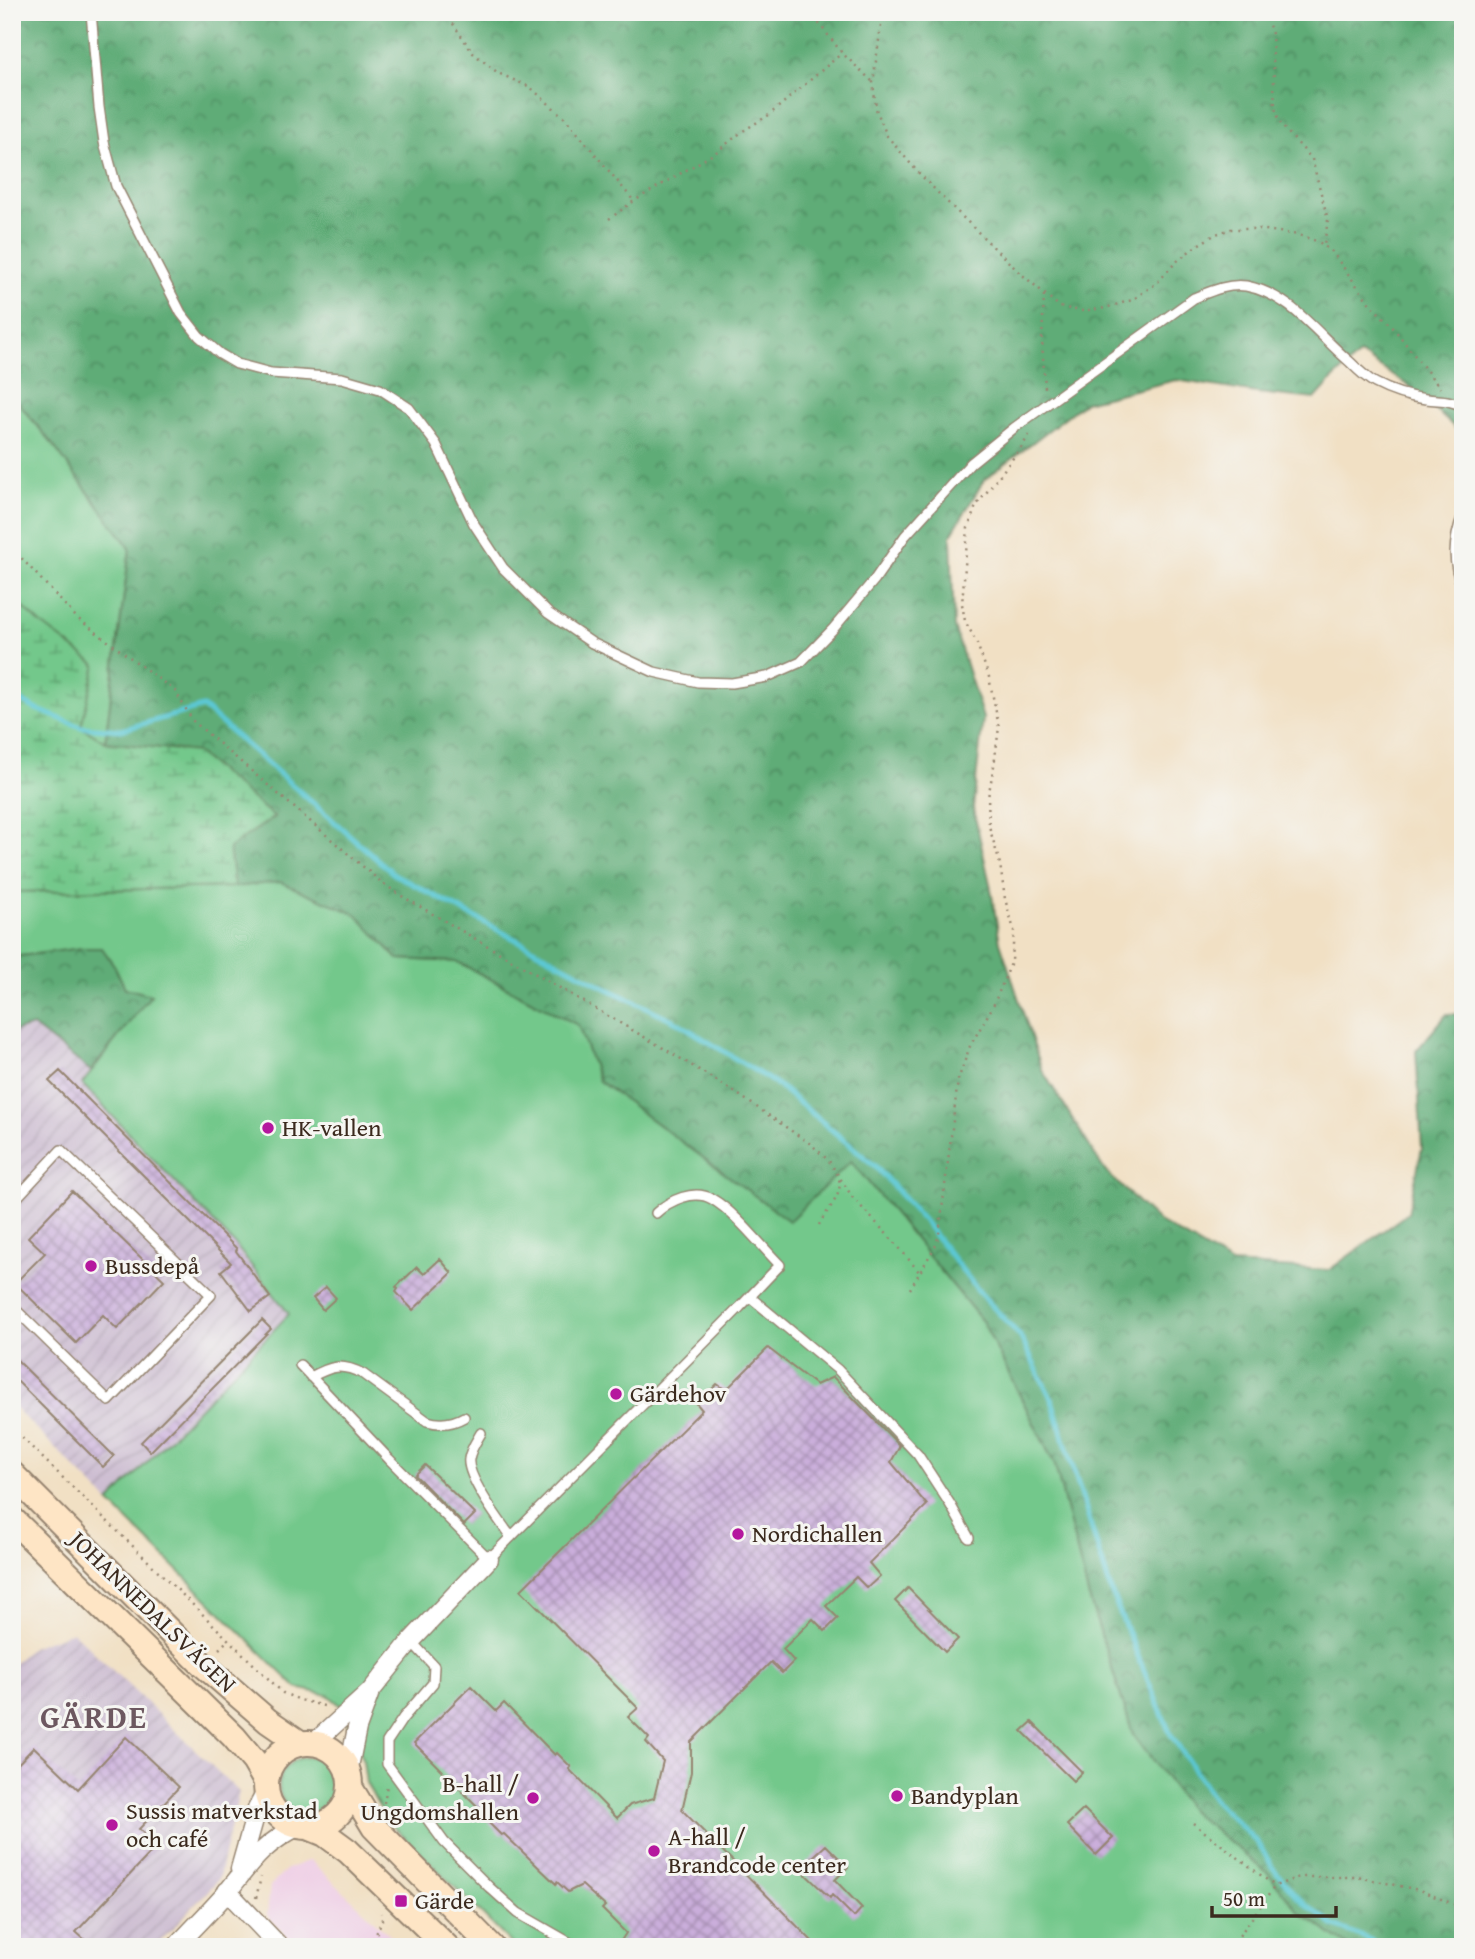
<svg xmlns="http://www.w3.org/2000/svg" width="1475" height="1959" viewBox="0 0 1475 1959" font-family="'Gentium Book Plus',serif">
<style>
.built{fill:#efd0e6}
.industrial{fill:url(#industrial-furrows)}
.green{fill:#73c88b;stroke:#577954;stroke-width:2}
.forest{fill:url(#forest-crowns);stroke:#4c6b4a;stroke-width:2}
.wetland{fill:url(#wetland-marsh);stroke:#577954;stroke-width:2}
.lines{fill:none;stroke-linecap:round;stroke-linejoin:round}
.stream{stroke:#5cc8d4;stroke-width:5}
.building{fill:url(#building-cross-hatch)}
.service-casing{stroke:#968571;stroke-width:12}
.minor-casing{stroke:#968571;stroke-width:21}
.secondary-casing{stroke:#968571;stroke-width:28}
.path{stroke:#968571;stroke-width:2.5;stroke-dasharray:2 5;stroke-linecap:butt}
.service{stroke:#fff;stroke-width:9}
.minor{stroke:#fff;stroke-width:18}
.secondary{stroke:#fee5c5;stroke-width:24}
.poi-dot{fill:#b5179e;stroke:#f6f6f2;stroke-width:2.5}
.labels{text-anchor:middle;stroke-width:6;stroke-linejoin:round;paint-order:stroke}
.poi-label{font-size:24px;fill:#3b2a1e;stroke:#f6f6f2;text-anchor:start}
.street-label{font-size:24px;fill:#3b2a1e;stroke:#f6f6f2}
.district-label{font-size:32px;font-weight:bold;letter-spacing:2px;fill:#6d5860;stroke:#f6f6f2}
</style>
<defs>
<pattern id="industrial-furrows" width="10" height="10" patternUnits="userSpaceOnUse" patternTransform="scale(1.75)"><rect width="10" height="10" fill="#cdbed2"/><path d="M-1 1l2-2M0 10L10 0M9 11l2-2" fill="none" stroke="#b1a3b4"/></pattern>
<pattern id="forest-crowns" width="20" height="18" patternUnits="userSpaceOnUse" patternTransform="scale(1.75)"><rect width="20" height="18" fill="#5eac77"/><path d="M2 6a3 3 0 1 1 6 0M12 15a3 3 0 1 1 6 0" fill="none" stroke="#4f8c61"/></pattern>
<pattern id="wetland-marsh" width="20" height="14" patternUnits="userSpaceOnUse" patternTransform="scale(1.75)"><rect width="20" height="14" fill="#73c88b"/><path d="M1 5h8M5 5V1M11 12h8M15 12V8" fill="none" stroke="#60a371"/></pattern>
<pattern id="building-cross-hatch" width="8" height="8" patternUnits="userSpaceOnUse" patternTransform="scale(1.75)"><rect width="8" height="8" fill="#caaedb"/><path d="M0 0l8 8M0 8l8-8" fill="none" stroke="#a58eb1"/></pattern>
</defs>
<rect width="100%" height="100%" fill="#f6f6f2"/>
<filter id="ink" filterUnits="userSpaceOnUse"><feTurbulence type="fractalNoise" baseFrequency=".0143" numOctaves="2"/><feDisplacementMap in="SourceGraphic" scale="14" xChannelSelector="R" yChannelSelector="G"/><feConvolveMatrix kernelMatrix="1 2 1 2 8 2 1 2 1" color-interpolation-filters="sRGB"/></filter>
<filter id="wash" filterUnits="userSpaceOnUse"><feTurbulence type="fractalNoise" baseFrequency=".00686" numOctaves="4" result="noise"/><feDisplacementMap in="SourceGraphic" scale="28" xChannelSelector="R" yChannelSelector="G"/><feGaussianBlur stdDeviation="1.57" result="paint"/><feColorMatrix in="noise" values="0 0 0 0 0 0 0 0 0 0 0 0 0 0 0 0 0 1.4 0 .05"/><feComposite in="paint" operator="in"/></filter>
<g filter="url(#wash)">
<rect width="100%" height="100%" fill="#f1e0c4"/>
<path class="built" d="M310,1860L402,1947H297L267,1915L270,1886L287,1869Z"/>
<path class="industrial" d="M33,1026L91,1071L82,1084L236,1246L289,1314L109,1502L12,1405V1032Z
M73,1632L239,1792L218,1880L155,1947H12V1665L31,1647Z
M225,1934H239L253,1947H199L212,1937Z"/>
<path class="green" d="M12,395L50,441L130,548L105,742L81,727L40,623L12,597Z
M280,881L356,914L398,959L458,962L578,1025L599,1081L851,1161L983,1322L1055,1465L1088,1594L1133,1734L1191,1811L1268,1873L1299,1912L1350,1947H515L387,1820L366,1783L363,1761L340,1705L328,1695L297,1688L109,1502L289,1314L236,1246L82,1084L150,995L125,988L114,965L37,955L12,957V892L234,887Z
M279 1786a29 29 0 1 1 58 0a29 29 0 1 1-58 0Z"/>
<path class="forest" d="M12,12H1463V435L1409,386L1360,354L1332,380L1315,399L1257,393L1176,380L1085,402L984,480L951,535L954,627L983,718L973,808L990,884L1000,942L1042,1070L1105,1171L1159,1222L1232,1264L1329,1270L1408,1213L1422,1148L1416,1051L1447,1014H1463V1123L1458,1147L1463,1166V1947H1350L1299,1912L1268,1873L1191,1811L1133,1734L1088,1594L1055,1465L983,1322L851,1161L789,1221L599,1081L578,1025L458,962L398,959L356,914L280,882L234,887L229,848L274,817L196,752L105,742L130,548L50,441L12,395Z
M82,948H102L114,965L125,988L151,995L91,1071L33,1026L12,1032V957Z"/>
<path class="wetland" d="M12,597L40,623L96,665L81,727L105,742L196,752L274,817L229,848L234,887L12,892Z"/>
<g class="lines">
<path class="stream" d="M12,696L36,709L81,727L121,730L203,707L394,874L608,989L677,1022L779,1086L875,1166L923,1220L981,1294L1020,1336L1052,1400L1112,1594L1170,1733L1213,1799L1258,1843L1273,1868L1297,1897L1333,1925L1373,1941L1378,1947"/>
</g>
<g id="blocks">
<path class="building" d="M60,1071L237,1249L236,1251L270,1297L251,1311L221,1271L231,1263L49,1081Z
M72,1191L164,1280L117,1329L103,1315L76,1343L15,1283L45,1253L28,1237Z
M440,1259L452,1273L413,1310L396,1292L398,1289L396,1287L417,1267L424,1274Z
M326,1287L336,1298L323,1310L313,1298Z
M262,1320L271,1329L150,1452L141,1442Z
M768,1348L816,1385L833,1377L900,1446L891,1462L927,1505L869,1563L880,1576L867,1588L856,1577L826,1606L838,1618L825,1631L813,1619L783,1649L794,1661L782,1673L771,1662L691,1742V1772L682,1810L818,1947H617L626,1933L602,1909L605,1906L582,1885L568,1892L557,1882L556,1884L504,1834L501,1835L488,1822L490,1819L414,1743L471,1686L496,1711L504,1703L555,1755L557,1753L571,1767L569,1769L617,1818L630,1805L654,1798L663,1761L646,1742L649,1738L628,1717L638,1708L521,1590L702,1410L697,1404L717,1384L726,1390Z
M12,1355L114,1456L103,1467L12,1376Z
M425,1465L475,1514L464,1525L415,1475Z
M908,1588L958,1639L945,1652L895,1601Z
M1032,1722L1082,1772L1073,1781L1022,1731Z
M126,1737L179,1787L139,1829L157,1846L76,1932L93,1947H12V1770L34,1747L78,1789Z
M1084,1809L1113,1838L1096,1855L1067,1825Z
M826,1845L848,1867L835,1880L862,1908L854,1917L832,1895L830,1898L800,1869Z"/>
</g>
</g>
<g filter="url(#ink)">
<use href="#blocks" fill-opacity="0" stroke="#968571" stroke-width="2"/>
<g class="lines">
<g class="service-casing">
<path id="service" d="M91,12L99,107L104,142L116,186L181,313L199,336L220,354L237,364L271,373L342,378L380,389L409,408L436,444L474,524L503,568L548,613L592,643L654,672L698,682L732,683L767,677L801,662L833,629L875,579L905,536L971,463L1014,428L1194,298C1209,292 1229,283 1246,286C1290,294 1318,335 1350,362C1357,369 1366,378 1375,383C1390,391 1409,397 1426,399C1442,401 1447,399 1463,406
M1463,515C1453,541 1452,563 1463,589
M12,1203L61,1150L211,1295L109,1401L12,1306
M750,1297L838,1370L918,1455L950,1504L969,1538
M300,1365L389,1459L489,1559L740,1307L780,1265C761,1246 735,1212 712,1199C694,1189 670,1200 656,1213
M311,1377C331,1366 341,1363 363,1374L427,1421C440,1425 452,1424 464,1417
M481,1433C477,1440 470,1450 469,1459C466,1476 500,1522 511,1537
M411,1641L434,1666L433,1683L403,1718L387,1742V1764L444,1842L489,1887L518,1913L577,1947"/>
</g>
<g class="minor-casing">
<path id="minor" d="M314,1743L370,1692L411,1641L489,1559
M348,1772L357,1728L369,1695
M240,1869L257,1809L266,1792
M227,1891L280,1947
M176,1947C193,1928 212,1910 228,1891C252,1861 263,1844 299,1826"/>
</g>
<g class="secondary-casing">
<path id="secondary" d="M12,1474L200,1662L268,1721L300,1743
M12,1519L234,1737L254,1761L265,1780
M266 1785a42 42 0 1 1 84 0a42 42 0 1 1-84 0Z
M351,1789L374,1827L492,1947
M308,1827L325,1834L348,1851L447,1947"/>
</g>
<path class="path" d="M445,12L473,53L498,73L530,87L566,119L633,200
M810,12L842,53L873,82
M883,12L873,82L876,109L887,136L916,170L942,197L1018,271L1060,307L1081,311L1105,308L1132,300L1157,283L1175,263L1196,246L1216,234L1231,229H1258L1299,235L1319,242L1332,252L1371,305L1391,325L1440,388
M1268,12L1267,19L1272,34L1275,108L1281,125L1312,159L1328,220L1324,244
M609,219L634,201L715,153L743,131L769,115L842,53
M1044,295L1042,340L1045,388
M12,548L77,618L175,691L193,721L381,882L400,895L670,1052L736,1093L812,1145L829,1161L853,1198L896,1244L920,1273
M819,1225C826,1210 843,1197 839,1179
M910,1289L936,1245L939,1234L958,1080L970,1046L993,1006L1012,961L1014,930L1005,899L1000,864L989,826L988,797L994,766L999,727L989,677L976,641L965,621L962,604L968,528L976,506L1023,445L1030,433
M12,1428L283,1693L300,1700L328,1707
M219,1649L229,1639
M384,1803L387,1785
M1193,1823L1275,1886
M256,1898L261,1877
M371,1946L382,1920L381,1913
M1231,1947L1275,1886L1299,1877H1358L1419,1890L1463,1908"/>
<use href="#service" class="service"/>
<use href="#minor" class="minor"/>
<use href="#secondary" class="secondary"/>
</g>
</g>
<g class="poi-dot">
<circle cx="268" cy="1128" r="7"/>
<circle cx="91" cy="1266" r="7"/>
<circle cx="616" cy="1394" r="7"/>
<circle cx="738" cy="1534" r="7"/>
<circle cx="897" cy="1796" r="7"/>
<circle cx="533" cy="1798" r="7"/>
<circle cx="112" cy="1825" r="7"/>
<circle cx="654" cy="1851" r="7"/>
<rect x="394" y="1894" width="14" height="14" rx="3.5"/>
</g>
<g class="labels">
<g class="poi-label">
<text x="282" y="1136">HK-vallen</text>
<text x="105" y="1274">Bussdepå</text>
<text x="630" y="1402">Gärdehov</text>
<text x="752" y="1542">Nordichallen</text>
<text x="519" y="1792" text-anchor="end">B-hall /<tspan x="519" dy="28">Ungdomshallen</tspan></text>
<text x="911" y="1804">Bandyplan</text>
<text x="126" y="1819">Sussis matverkstad<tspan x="126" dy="28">och café</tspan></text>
<text x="668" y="1845">A-hall /<tspan x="668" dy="28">Brandcode center</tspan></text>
<text x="415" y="1909">Gärde</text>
</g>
<g class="street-label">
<text transform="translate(153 1612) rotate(44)" y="8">JOHANNEDALSVÄGEN</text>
</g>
<g class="district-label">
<text x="94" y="1728">GÄRDE</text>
</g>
</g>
<rect width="1475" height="1959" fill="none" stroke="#f6f6f2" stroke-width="42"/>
<path d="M1212 1906v10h124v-10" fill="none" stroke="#3b2a1e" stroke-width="3.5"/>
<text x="1223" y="1906" font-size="21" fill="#3b2a1e" stroke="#f6f6f2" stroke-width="5" paint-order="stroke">50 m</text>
</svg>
